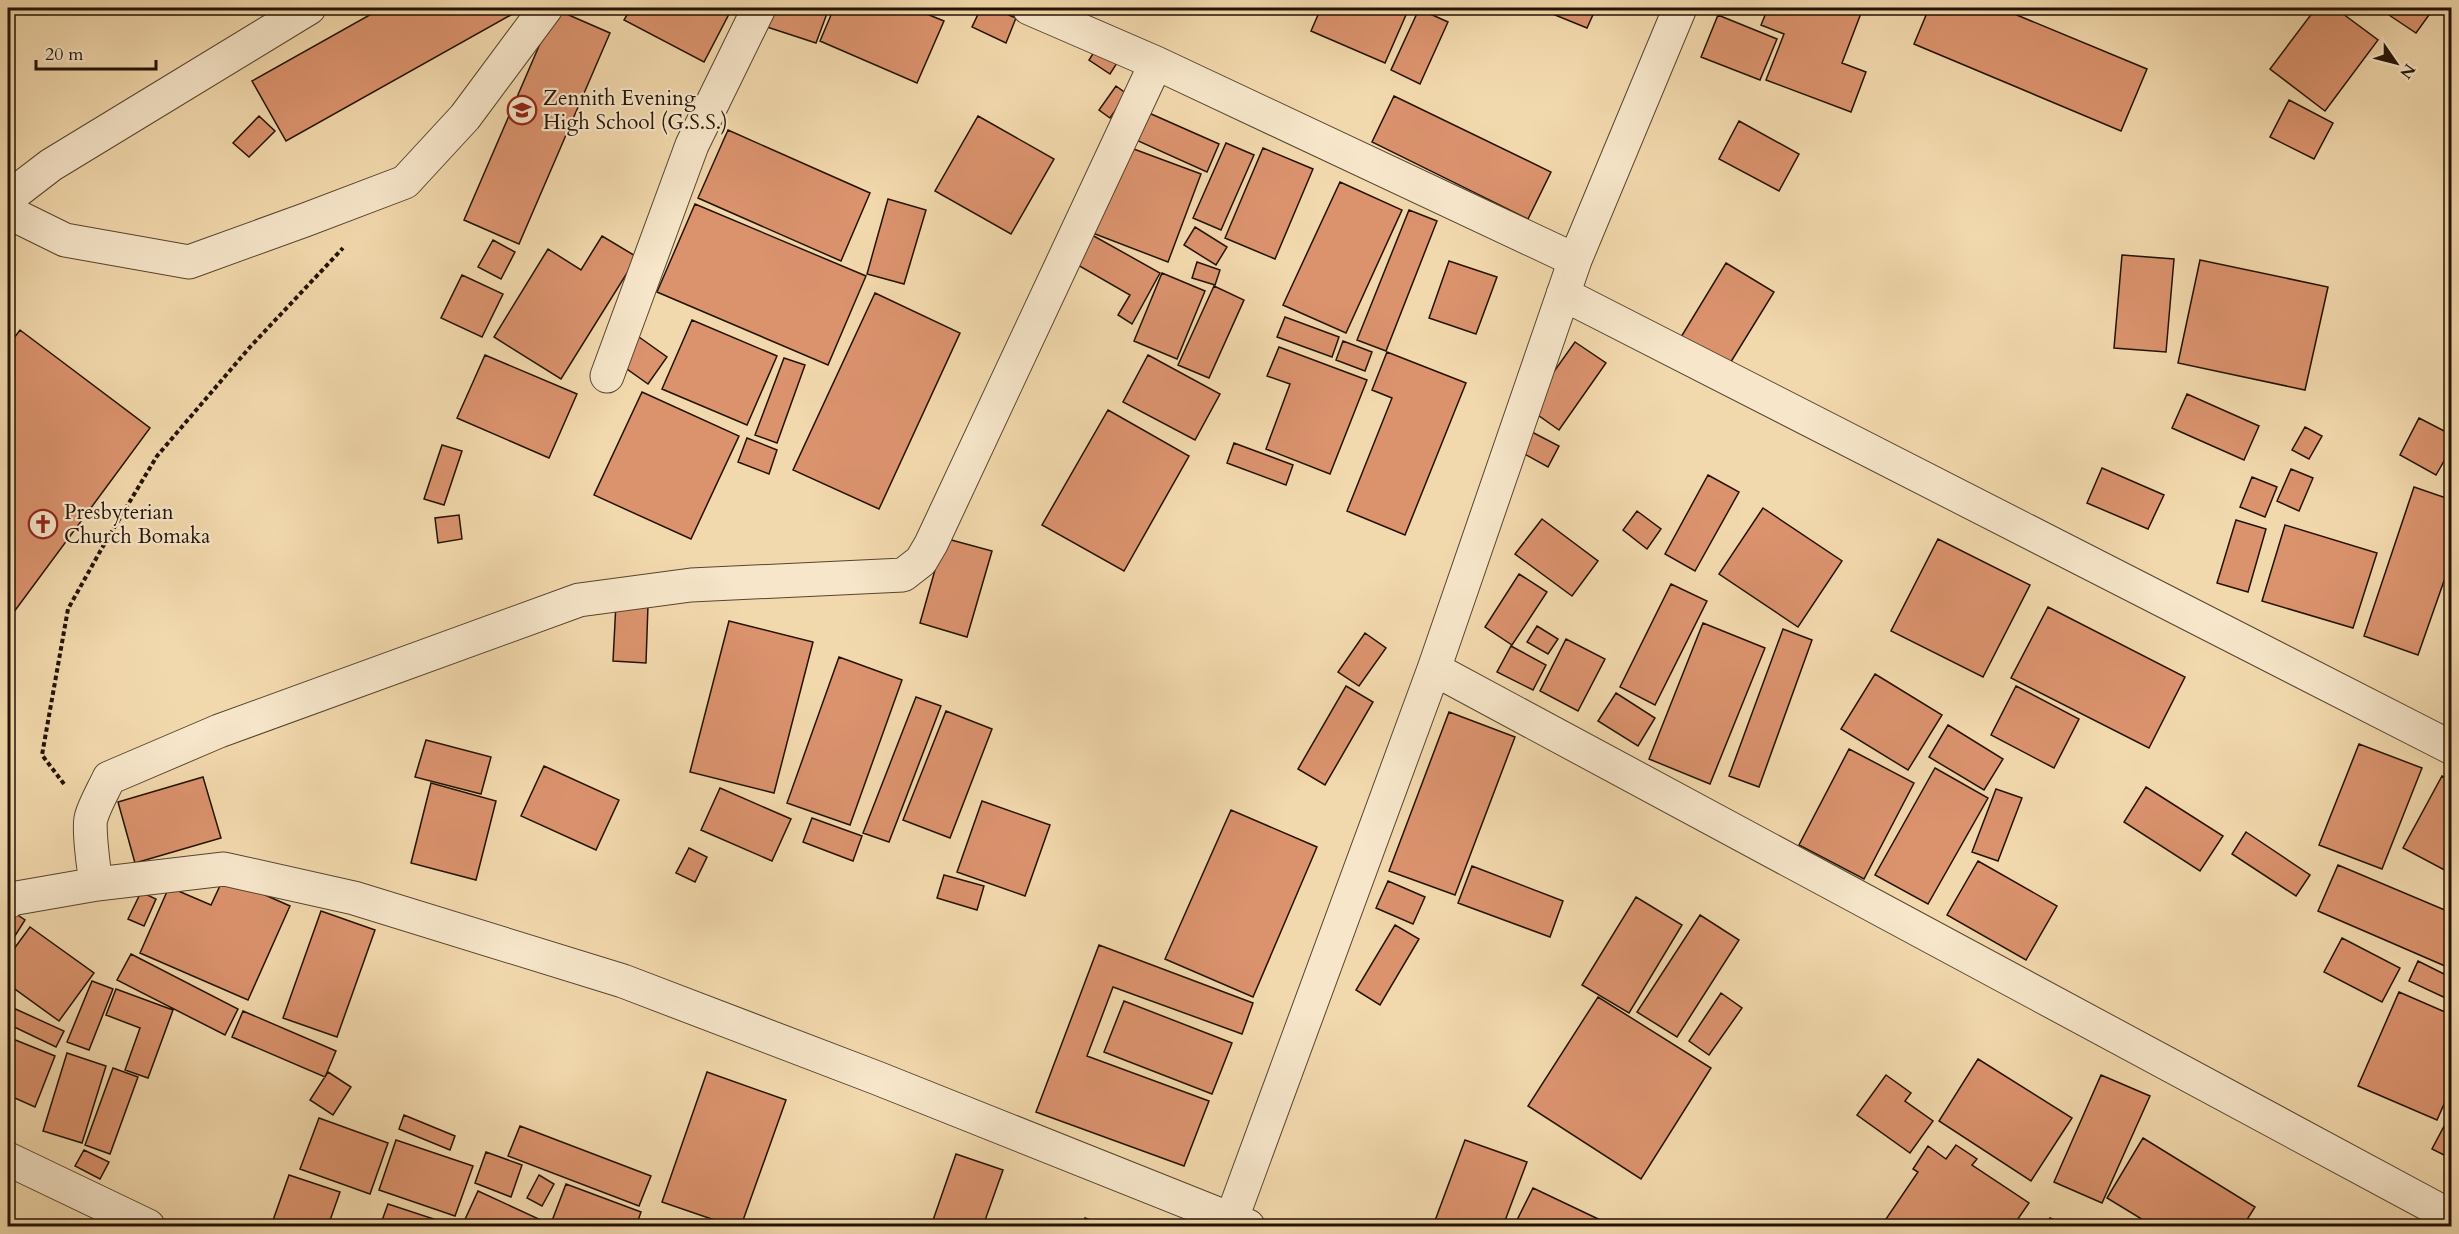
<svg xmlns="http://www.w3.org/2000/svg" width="2459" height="1234" viewBox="0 0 2459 1234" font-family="Cardo,serif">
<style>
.building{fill:#db936e;stroke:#231304;stroke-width:1.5}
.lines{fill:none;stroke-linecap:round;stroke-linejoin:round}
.minor-casing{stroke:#57442e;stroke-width:35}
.path{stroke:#231304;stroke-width:4;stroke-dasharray:4.5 3;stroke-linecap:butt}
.minor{stroke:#f7e6ca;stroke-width:33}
.labels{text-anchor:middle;stroke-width:4.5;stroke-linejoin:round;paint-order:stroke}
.poi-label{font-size:21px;fill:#231304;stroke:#f7e6ca;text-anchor:start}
</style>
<rect width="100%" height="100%" fill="#f2d9ad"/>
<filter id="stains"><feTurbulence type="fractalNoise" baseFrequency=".00333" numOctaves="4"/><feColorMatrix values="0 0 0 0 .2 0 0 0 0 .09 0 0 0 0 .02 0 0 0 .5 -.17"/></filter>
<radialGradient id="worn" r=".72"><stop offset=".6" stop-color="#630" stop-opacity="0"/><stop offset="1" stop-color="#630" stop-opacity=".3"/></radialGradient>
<path class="building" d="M382,8H516L518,11L286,141L252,81Z
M631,8H716L729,14L704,62L624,20Z
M774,8H829L816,43L767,27Z
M834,8H912L944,21L917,83L820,41Z
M981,8H992L1016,18L1006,43L972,27Z
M1321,8H1409L1385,63L1311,31Z
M1538,8H1596L1587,28Z
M1768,8H1863L1842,63L1866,72L1851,112L1766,80L1784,34L1761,25Z
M1929,8H2000L2147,69L2121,131L1914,44Z
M2316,8H2335L2378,40L2325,111L2270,69Z
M2386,8H2434L2416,33L2383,11Z
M555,9L610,33L519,244L464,220Z
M1419,9L1448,22L1420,84L1391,70Z
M1718,15L1777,39L1760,80L1701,57Z
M1096,49L1117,63L1110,74L1089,60Z
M1116,86L1127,94L1110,118L1099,110Z
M1394,96L1551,172L1528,219L1372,142Z
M2289,100L2333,123L2314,159L2270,137Z
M1149,113L1219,144L1207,172L1136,140Z
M259,116L275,131L249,157L233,143Z
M978,116L1054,159L1011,234L935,191Z
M1739,121L1799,154L1779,191L1719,159Z
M728,130L870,193L841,261L698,198Z
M1226,143L1254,155L1221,230L1193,218Z
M1123,145L1201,174L1168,262L1090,232Z
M1263,148L1313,169L1275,259L1225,238Z
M1340,182L1402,210L1346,333L1283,305Z
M888,199L926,210L904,284L867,274Z
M695,204L866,276L828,365L657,292Z
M1409,210L1437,221L1386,351L1357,340Z
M1195,227L1227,247L1216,265L1184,245Z
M1092,235L1160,273L1132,324L1118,315L1130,295L1076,264Z
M602,236L637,257L561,379L494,337L548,249L581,270Z
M493,240L515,252L501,279L478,267Z
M2122,255L2174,259L2166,352L2114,348Z
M2200,260L2328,287L2305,390L2178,363Z
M1449,261L1497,277L1476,334L1429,318Z
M1197,262L1220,270L1215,285L1192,278Z
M1726,263L1774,292L1729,365L1681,337Z
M1162,273L1205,291L1177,359L1134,341Z
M462,275L503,294L482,337L441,318Z
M1214,286L1244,300L1209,378L1178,365Z
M875,293L960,333L879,509L793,470Z
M1285,317L1339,337L1332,357L1277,337Z
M692,320L777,356L747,425L662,389Z
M20,330L150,428L8,620V394L11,389L8,386V346Z
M639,337L667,357L648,384L620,364Z
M1343,341L1372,352L1365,371L1336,360Z
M1575,342L1606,363L1559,430L1528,408Z
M1279,347L1367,380L1330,474L1266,449L1290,384L1267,376Z
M1387,352L1466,383L1405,535L1347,511L1392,398L1372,390Z
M485,355L577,394L549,458L457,418Z
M1148,355L1220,394L1195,440L1123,402Z
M784,358L805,365L777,443L755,435Z
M642,392L739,436L691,539L594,495Z
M2187,394L2259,426L2244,460L2172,428Z
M1108,410L1189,456L1124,571L1042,525Z
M2419,418L2452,435V447L2436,475L2400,455Z
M2305,427L2322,436L2309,459L2292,450Z
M1530,431L1559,446L1548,467L1519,451Z
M747,438L777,450L769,474L738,462Z
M1234,443L1293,465L1286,485L1227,463Z
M442,445L462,451L444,505L424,499Z
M2102,468L2164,495L2148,529L2087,503Z
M2291,469L2313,478L2299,511L2277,501Z
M1708,475L1739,492L1695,571L1665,554Z
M2252,477L2277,487L2265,517L2240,507Z
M2414,487L2452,500V558L2418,655L2364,636Z
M1763,508L1842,561L1798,627L1719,574Z
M1637,511L1661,529L1647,549L1623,530Z
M459,515L462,539L438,543L435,518Z
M1542,519L1598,561L1572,596L1515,554Z
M2236,520L2266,529L2248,592L2217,583Z
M2285,525L2377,553L2353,628L2262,601Z
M944,538L992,551L967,637L920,623Z
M1938,539L2030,585L1983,677L1891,631Z
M1519,574L1547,592L1512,645L1485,627Z
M1671,584L1707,601L1655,705L1620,687Z
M616,603L648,605L646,663L613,661Z
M2048,607L2185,677L2149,748L2011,678Z
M729,621L813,642L774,793L690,772Z
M1703,623L1765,648L1710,784L1649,759Z
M1537,626L1558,639L1548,654L1527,642Z
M1783,629L1812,640L1759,787L1729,776Z
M1365,633L1386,648L1359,686L1338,672Z
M1566,639L1605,659L1578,711L1540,691Z
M1511,646L1546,665L1533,690L1497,672Z
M839,657L902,680L850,825L787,803Z
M1875,674L1942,715L1908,770L1841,729Z
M1346,686L1373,702L1325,785L1298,769Z
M2016,686L2079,719L2054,768L1991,735Z
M1616,693L1655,718L1638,746L1598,721Z
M916,697L941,706L889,842L863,833Z
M946,711L992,729L950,838L903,820Z
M1449,712L1515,737L1455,895L1389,871Z
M1948,725L2003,759L1984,790L1929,757Z
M426,740L491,757L481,794L415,777Z
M2359,744L2422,768L2382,869L2319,845Z
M1849,749L1914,783L1864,879L1799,845Z
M544,766L619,800L596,850L521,816Z
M1935,768L1988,798L1928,904L1875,875Z
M2442,776L2452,781V874L2403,848Z
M203,777L221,838L135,863L118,802Z
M431,783L496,801L476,880L411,863Z
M2146,787L2223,836L2200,871L2124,822Z
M720,788L791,819L772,861L701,830Z
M1996,789L2022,798L1998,861L1972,852Z
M982,801L1050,825L1025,896L957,872Z
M1231,810L1317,847L1253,997L1165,959Z
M812,818L862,836L853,861L803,842Z
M2246,832L2310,875L2296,896L2232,854Z
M689,848L707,857L695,882L676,873Z
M1978,861L2057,906L2026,960L1947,915Z
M2338,865L2452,913V969L2318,911Z
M1472,866L1563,901L1550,937L1458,903Z
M944,875L984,886L977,910L937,898Z
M224,877L290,906L248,1000L140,953L169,887L211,905Z
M1388,881L1425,897L1413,924L1376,908Z
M141,892L156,899L144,926L128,919Z
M1636,897L1682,925L1629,1013L1582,985Z
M9,909L25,920L8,947V911Z
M321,911L375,930L337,1037L283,1018Z
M1700,915L1739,940L1677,1037L1637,1012Z
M1395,925L1419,939L1380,1005L1356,990Z
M30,927L94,973L59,1021L8,984V957Z
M2342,938L2400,968L2382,1002L2324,972Z
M1099,945L1253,1003L1242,1034L1113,987L1087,1056L1209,1101L1184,1166L1036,1112Z
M131,954L238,1009L225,1035L117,980Z
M2418,961L2452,978V1001L2409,981Z
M92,981L113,989L89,1050L67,1042Z
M116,989L173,1010L148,1078L125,1070L140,1028L106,1015Z
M2399,992L2452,1015V1086L2437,1120L2358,1086Z
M1721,993L1742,1008L1709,1055L1689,1041Z
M1598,997L1711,1068L1641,1179L1528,1106Z
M1124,1001L1232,1043L1212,1094L1104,1052Z
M11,1007L64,1031L56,1047L8,1024Z
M243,1011L336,1051L325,1077L232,1037Z
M8,1037L55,1056L35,1107L8,1095Z
M67,1053L106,1066L82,1143L43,1131Z
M1978,1059L2072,1118L2031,1181L1939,1121Z
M113,1068L138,1077L110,1154L85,1145Z
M328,1072L351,1087L333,1115L310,1100Z
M707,1072L786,1100L741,1226H732L662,1202Z
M1886,1075L1911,1093L1905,1101L1933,1121L1910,1153L1857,1115Z
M2101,1075L2150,1096L2102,1203L2054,1182Z
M2452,1111V1159L2432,1149Z
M404,1115L455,1136L450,1150L399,1129Z
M319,1118L388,1143L370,1194L300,1169Z
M520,1126L651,1176L639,1206L508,1156Z
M2143,1138L2255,1207L2243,1226H2153L2107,1198Z
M396,1140L473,1166L455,1216L379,1190Z
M1465,1140L1527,1162L1503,1226H1433Z
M1956,1145L1977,1159L1972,1165L2029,1203L2013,1226H1877L1879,1223L1882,1225L1918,1172L1913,1169L1928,1146L1946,1159Z
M84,1150L109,1162L100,1179L75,1166Z
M486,1152L522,1165L511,1197L475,1183Z
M956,1154L1003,1170L983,1226H931Z
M289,1175L340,1192L328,1226H271Z
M539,1175L554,1184L542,1206L527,1198Z
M566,1184L641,1212L636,1226H550Z
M1533,1188L1613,1226H1514Z
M478,1191L541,1220L538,1226H462Z
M388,1204L452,1225V1226H380Z
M1085,1218L1106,1226H1082Z
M2050,1218L2068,1226H2046Z"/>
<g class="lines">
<g class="minor-casing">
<path id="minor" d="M1029,8L1156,63L1575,260
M8,198L51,165L309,8
M8,212L65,240L189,262L305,220L405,182L465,117L546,8
M1563,294L2452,748
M607,376L692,145L759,8
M1434,669L2452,1217
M97,884L224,869L354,898L623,981L877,1078L1248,1226
M8,902L11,899L97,884C94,876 88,824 91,818C95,804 103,791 109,778L219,731L579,600L691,585L903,575L921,561L931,544L1156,63
M8,1159L148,1226
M1229,1226L1434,669L1575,260L1680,8"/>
</g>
<path class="path" d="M64,784L42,755L68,609L102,548L157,456L250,347L343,248"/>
<use href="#minor" class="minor"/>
</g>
<defs>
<g id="school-ring" transform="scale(1.5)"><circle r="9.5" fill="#f7e6ca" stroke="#8f2418" stroke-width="1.5"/><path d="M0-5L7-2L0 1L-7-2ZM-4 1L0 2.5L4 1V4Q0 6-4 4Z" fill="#8f2418"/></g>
<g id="church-ring" transform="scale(1.5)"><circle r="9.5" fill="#f7e6ca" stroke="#8f2418" stroke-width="1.5"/><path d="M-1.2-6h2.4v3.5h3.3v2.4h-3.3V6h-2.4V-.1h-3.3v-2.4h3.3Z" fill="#8f2418"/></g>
</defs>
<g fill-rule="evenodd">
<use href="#school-ring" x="522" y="110"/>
<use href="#church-ring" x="43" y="524"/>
</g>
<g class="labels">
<g class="poi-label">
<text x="543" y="105">Zennith Evening<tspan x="543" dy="24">High School (G.S.S.)</tspan></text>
<text x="64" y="519">Presbyterian<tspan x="64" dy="24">Church Bomaka</tspan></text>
</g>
</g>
<rect width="2459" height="1234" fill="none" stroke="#f2d9ad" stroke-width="30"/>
<rect x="9" y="9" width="2441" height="1216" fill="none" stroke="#231304" stroke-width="3"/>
<rect x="15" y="15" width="2429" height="1204" fill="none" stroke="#231304" stroke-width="1.5"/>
<g transform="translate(2396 63) rotate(125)" stroke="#f7e6ca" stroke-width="4.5" paint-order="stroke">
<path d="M0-4.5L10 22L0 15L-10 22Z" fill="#231304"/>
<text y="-9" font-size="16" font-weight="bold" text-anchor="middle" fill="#231304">N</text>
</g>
<path d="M36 60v9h120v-9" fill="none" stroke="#231304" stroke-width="3"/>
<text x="45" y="60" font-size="18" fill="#231304" stroke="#f7e6ca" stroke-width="4.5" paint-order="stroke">20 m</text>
<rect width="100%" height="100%" filter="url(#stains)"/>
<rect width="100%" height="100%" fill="url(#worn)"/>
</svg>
